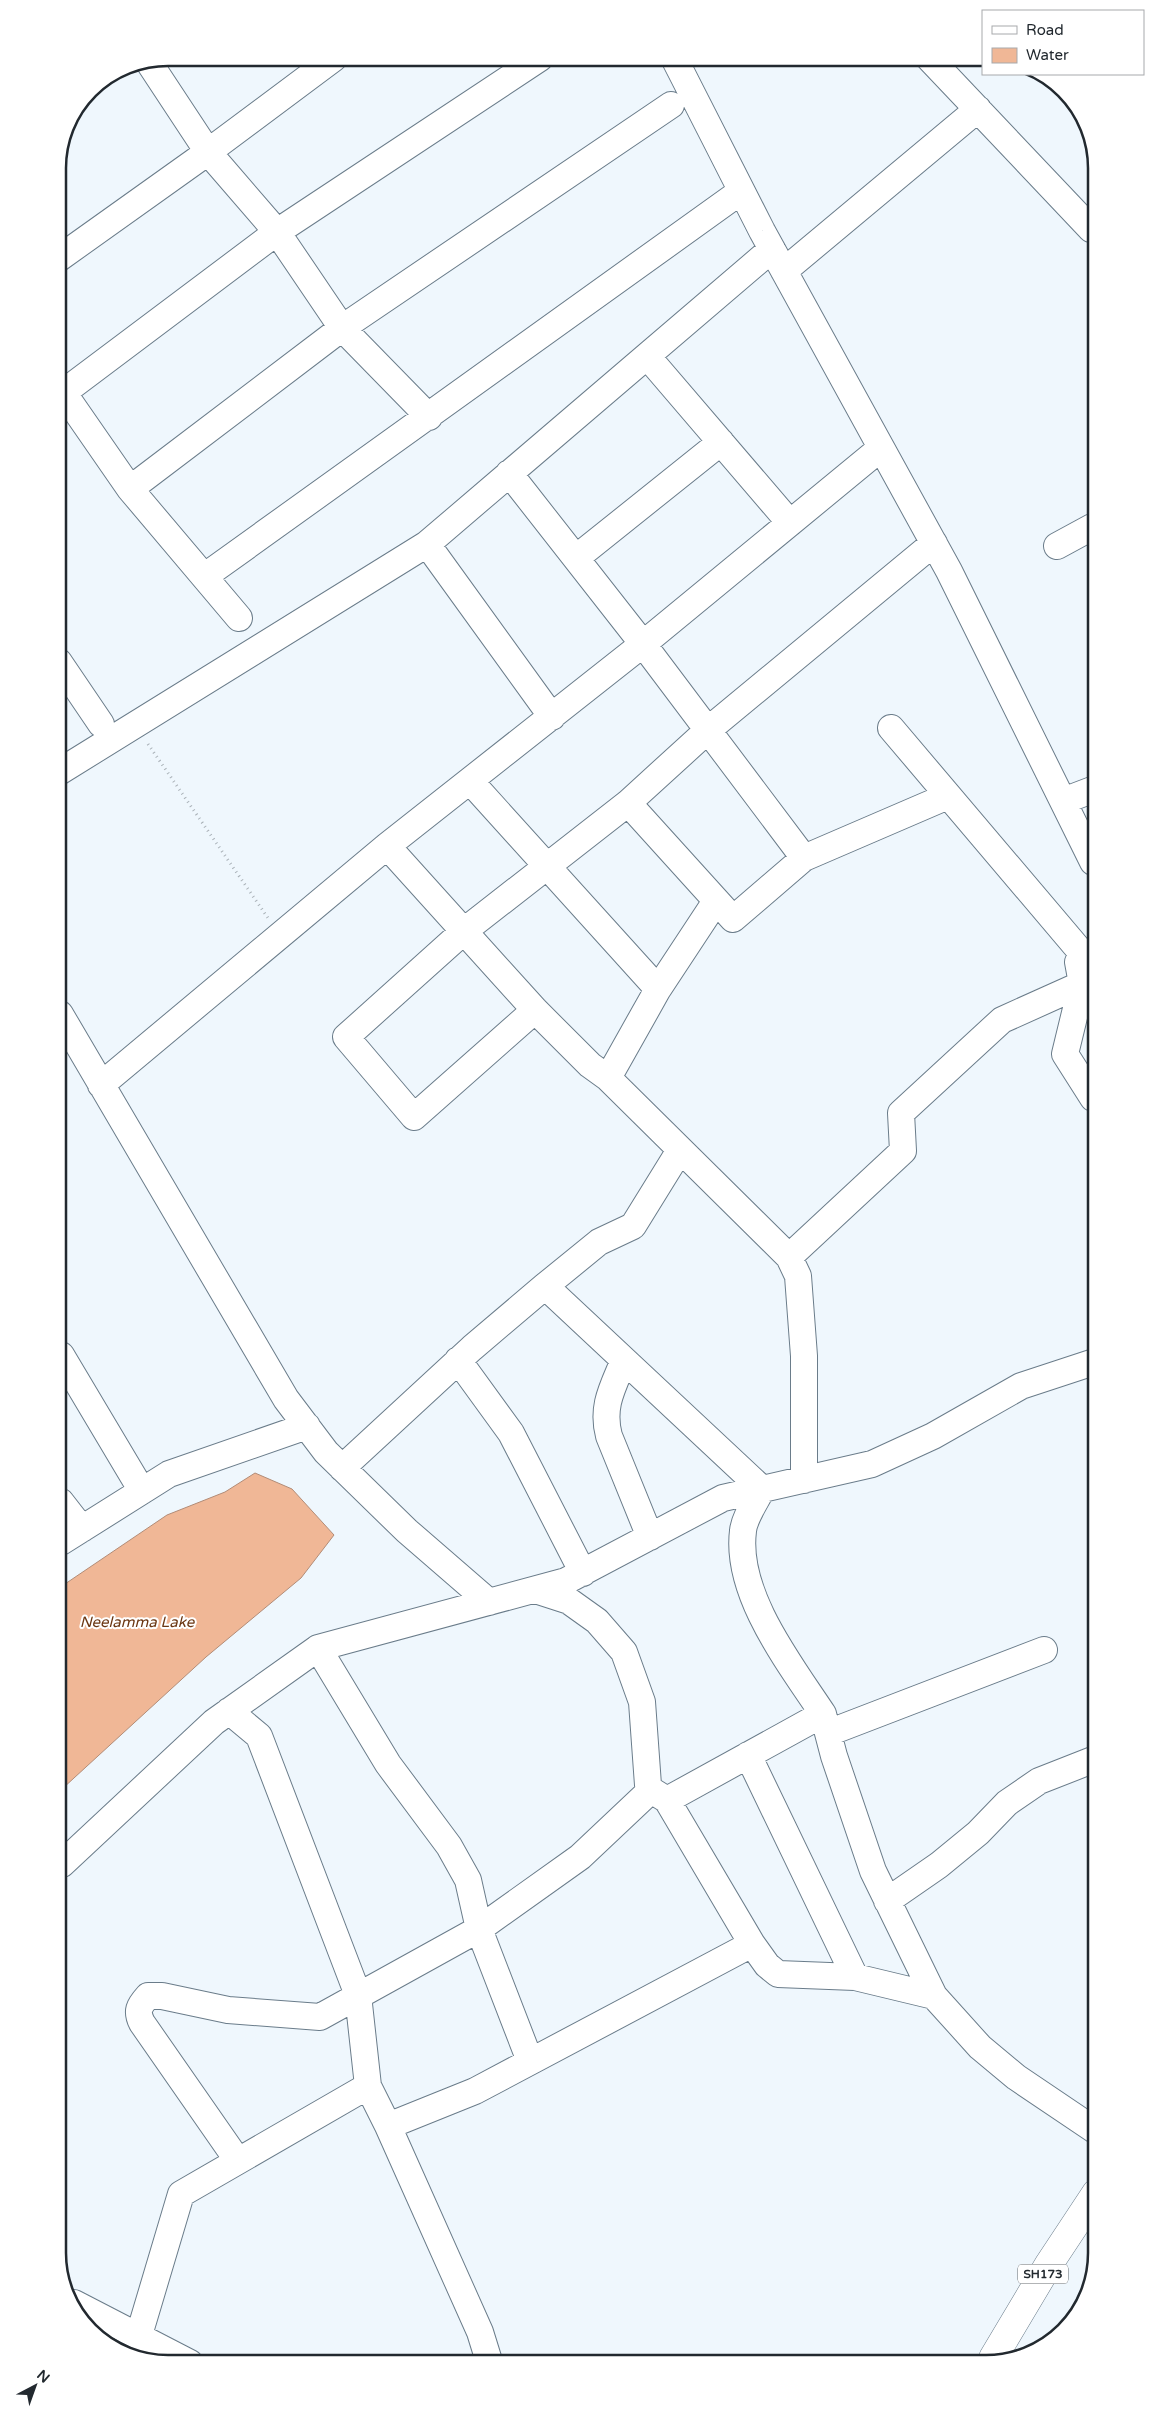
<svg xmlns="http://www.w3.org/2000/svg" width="1154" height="2421" viewBox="0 0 1154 2421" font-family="'Varela Round',sans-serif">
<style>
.water{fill:#f0b796;stroke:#b28c77}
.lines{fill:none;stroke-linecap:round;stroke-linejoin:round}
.minor-casing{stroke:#6a7c8a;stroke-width:28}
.major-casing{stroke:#6a7c8a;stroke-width:29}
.path{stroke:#aab2b8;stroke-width:3;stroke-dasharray:1 4;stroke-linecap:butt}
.minor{stroke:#fff;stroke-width:26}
.major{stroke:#fff;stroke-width:28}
.labels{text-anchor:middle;stroke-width:4;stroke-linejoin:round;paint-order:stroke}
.shield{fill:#fff;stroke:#64696d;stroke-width:1}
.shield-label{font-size:12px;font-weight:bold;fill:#22292f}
.water-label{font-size:15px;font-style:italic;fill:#6b3713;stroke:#fff}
.rim{fill:none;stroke:#22292f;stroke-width:2.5}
</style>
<rect width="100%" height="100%" fill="#eff7fd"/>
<path class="water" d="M255,1473L292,1489L334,1535L301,1578L206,1657L62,1789V1586L167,1515L225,1492Z"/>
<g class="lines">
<g class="minor-casing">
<path id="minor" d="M334,58L208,152L277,232L342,328L429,417
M674,58L762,231L949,571L1093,862
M929,58L1091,229
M58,259L208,152L148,61
M784,271L978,109
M647,356L790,523
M58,385L130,489L239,618
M64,392L277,232L540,58
M509,473L643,644L804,858L733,919L628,803
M130,489L342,328L671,105
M427,544L552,717
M1057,546L1092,527
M576,558L721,442
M205,576L733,197
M59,662L101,724
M891,728L1086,958
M59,772L427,544L772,249
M470,781L658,989
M1063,801L1092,790
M387,846L535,1010L590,1065L608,1078L789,1257L798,1276L804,1356V1480
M804,858L948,796
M1082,984L1065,1054L1093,1098
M535,1010L414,1117L346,1037L464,931L628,803L708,730L934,543
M60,1014L286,1399L326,1452L407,1531L489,1602
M608,1078L658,989L716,901
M101,1085L387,846L643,644L881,448
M789,1257L903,1151L901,1113L1002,1020L1082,984L1078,962L1093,954
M545,1286L762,1489C756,1501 744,1518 743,1531C735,1594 790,1664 823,1714
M61,1355L142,1491
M458,1360L511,1433L583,1573
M624,1360C613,1387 601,1406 609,1436L650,1537
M342,1468L472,1348L545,1286L599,1242L633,1226L680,1150
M61,1502L82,1529
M61,1542L169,1474L307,1426
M535,1590L569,1601L597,1621L624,1652L642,1702L648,1785L651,1790L667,1800L752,1944L767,1965L778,1974L855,1977L934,1996
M318,1648L388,1764L449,1846L468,1880L479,1929L530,2061
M229,1711L259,1736L358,1995L368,2086L388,2126L480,2332L489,2361
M828,1733L1044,1650
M748,1755L855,1977
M667,1800L823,1714L834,1756L873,1871L934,1996L980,2047L1016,2077L1096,2131
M62,1864L214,1722L318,1648L566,1581L723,1498L872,1464L933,1436L1021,1386L1094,1362
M887,1901L939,1865L978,1833L1007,1803L1039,1781L1095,1759
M388,2126L475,2091L752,1944
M238,2161L142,2023C136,2011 139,2006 148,1996H162L228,2010L320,2017L479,1929L580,1857L651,1790
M74,2303L190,2363
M139,2335L181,2194L368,2086"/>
</g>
<g class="major-casing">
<path id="major" d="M993,2358L1049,2264L1096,2193"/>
</g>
<path class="path" d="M148,744L268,918"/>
<use href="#minor" class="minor"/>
<use href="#major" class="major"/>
</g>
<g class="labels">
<rect class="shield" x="1018" y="2264.5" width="50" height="19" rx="4"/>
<g class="shield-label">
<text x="1043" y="2278">SH173</text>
</g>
<g class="water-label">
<text x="137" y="1627">Neelamma Lake</text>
</g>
</g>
<path d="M0 0H1154V2421H0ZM168 66H986A102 102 0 0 1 1088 168V2253A102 102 0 0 1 986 2355H168A102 102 0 0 1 66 2253V168A102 102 0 0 1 168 66Z" fill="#fff" fill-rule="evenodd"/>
<path class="rim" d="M168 66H986A102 102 0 0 1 1088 168V2253A102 102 0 0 1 986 2355H168A102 102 0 0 1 66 2253V168A102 102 0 0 1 168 66Z"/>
<rect x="982" y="10" width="162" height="65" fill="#ffffff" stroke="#a7a9ac"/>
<rect x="992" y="26" width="25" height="8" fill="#ffffff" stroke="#a7a9ac"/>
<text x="1026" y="35" font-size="15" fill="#22292f">Road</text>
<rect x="992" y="48" width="25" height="15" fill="#f0b796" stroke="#a7a9ac"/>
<text x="1026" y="60" font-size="15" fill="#22292f">Water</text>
<g transform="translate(35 2386) rotate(41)" stroke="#ffffff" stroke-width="4" paint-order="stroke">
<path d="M0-4L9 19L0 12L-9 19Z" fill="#22292f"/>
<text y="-8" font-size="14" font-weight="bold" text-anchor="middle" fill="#22292f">N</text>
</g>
</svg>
